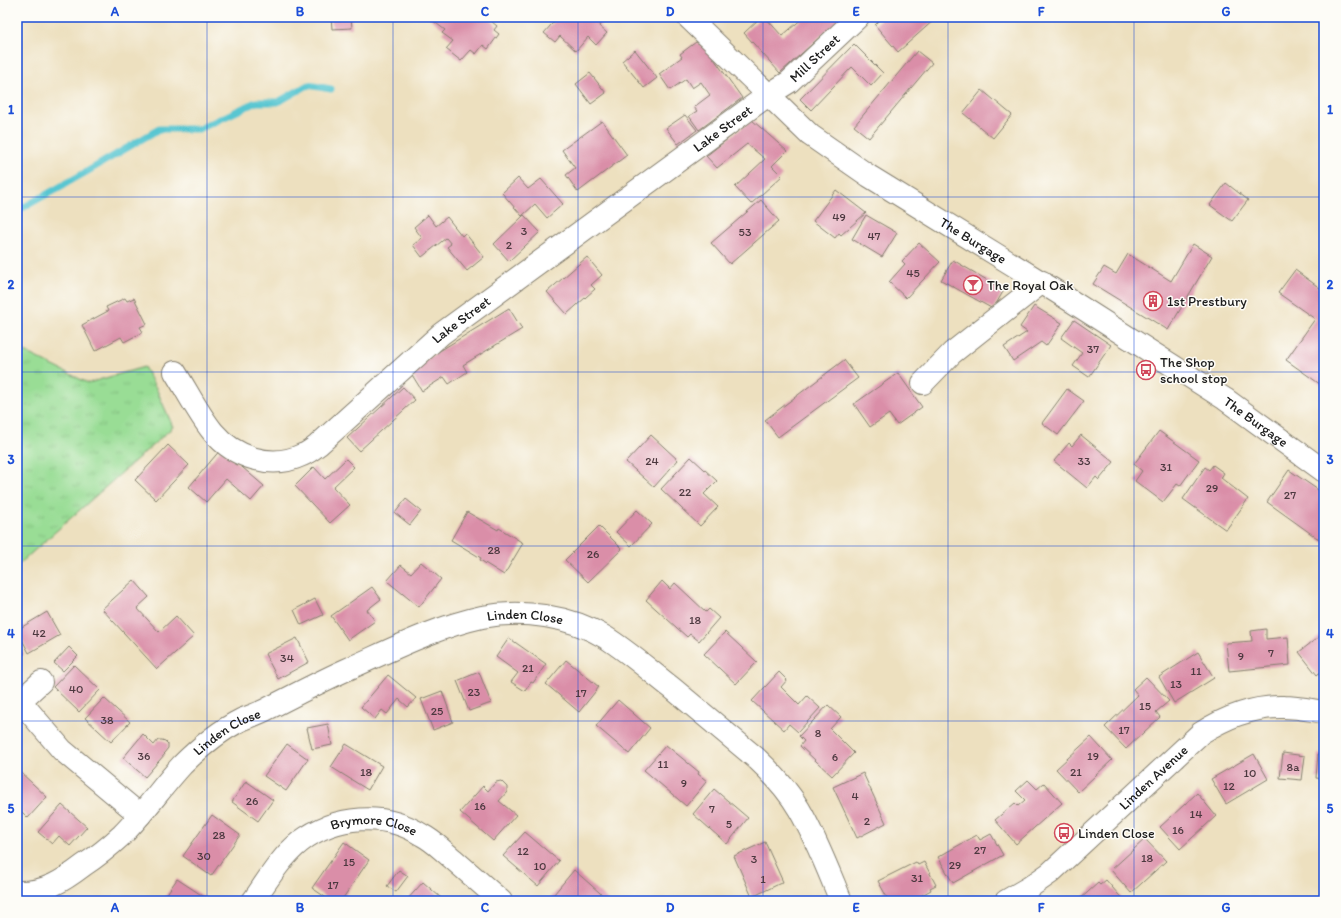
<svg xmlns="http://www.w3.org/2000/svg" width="1341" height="918" viewBox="0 0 1341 918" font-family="Itim,sans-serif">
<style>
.grass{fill:url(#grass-tufts);stroke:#5a7c58}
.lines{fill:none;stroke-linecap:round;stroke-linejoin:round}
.stream{stroke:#59c6d1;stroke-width:7}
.building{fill:#da8ea8}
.minor-casing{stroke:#847e6e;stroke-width:24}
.minor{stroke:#fff;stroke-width:22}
.grid{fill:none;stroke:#1d4ed8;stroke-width:1;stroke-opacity:0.55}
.labels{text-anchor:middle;stroke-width:3;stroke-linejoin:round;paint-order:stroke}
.number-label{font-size:12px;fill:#4c383f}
.street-label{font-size:14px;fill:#1c1c1c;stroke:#fdfcf7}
.poi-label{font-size:14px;fill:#1c1c1c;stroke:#fdfcf7;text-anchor:start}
.neatline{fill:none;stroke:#1d4ed8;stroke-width:1.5}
.grid-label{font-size:13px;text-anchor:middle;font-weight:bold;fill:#1d4ed8}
</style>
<defs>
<pattern id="grass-tufts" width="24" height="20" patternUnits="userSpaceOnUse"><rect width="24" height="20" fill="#99dd95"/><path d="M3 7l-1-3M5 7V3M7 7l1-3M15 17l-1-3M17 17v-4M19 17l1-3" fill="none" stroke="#83bd80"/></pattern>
</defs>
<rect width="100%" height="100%" fill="#fdfcf7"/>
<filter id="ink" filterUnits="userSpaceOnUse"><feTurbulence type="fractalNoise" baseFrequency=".025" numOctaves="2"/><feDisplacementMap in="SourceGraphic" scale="8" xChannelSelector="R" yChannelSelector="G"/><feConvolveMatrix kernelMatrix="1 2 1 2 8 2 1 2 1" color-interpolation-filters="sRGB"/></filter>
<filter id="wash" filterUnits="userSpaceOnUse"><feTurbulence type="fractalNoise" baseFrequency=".012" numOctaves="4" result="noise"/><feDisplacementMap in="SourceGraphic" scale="16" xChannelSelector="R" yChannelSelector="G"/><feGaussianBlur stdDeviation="0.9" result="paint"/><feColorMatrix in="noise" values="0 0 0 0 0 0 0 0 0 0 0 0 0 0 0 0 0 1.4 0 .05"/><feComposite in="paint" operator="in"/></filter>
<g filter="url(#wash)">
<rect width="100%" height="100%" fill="#ede0bf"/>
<path class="grass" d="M17,348L88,383L144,367L156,388L173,427L17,566Z"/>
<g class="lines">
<path class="stream" d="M17,211L88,171L159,129H199L256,102H278L308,85L331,89"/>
</g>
<g id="blocks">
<path class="building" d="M331,17H351L352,28L332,29Z
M428,17H486L497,26L494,30L499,34L488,49L483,45L476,54L471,50L461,61L446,49L453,41L442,33L445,30Z
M558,17H606L599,26L607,33L596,45L588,37L576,51L560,36L555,42L544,33Z
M761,17H765L782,36L804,17H842L780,73L744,33Z
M883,17H933L935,19L898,52L875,25Z
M696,42L707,49L742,98L699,130L689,116L697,111L694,107L710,95L701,82L692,88L686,79L670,90L659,74L682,57L680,54Z
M854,44L883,73L871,86L852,67L811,110L800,99Z
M635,50L657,78L644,88L622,61Z
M917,51L932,63L869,138L854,126Z
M590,73L606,93L591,104L576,84Z
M982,90L1012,115L993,138L963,113Z
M685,115L697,130L678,144L666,128Z
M752,120L787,151L772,166L782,176L751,204L735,187L765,159L747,144L717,168L706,156Z
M602,121L627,155L578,192L566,175L575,168L562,150Z
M518,178L528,189L541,179L563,204L547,218L535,204L522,216L502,193Z
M1226,183L1248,200L1232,221L1210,205Z
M836,190L866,213L841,235L839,233L835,238L813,221Z
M761,200L779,221L730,264L711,243Z
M428,215L436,226L447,217L462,236L465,233L484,257L467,271L447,247L451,244L446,238L422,257L413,245L422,238L414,227Z
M524,215L540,232L509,261L494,244Z
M866,215L897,233L882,257L852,239Z
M919,243L940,262L906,298L889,282L905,264L902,261Z
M1193,244L1212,256L1168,330L1093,284L1104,267L1116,274L1128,254L1171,281Z
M587,257L602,275L591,285L595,289L567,314L547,292Z
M953,260L1004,290L993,309L941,280Z
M1295,270L1324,291V310L1321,314L1324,316V387L1286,360L1315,319L1278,293Z
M125,298L127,301L134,298L147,324L140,327L143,332L124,342L121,337L95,351L82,325L108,311L106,307Z
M1034,306L1062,323L1046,346L1041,342L1013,361L1004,347L1027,332L1020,327Z
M509,308L522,329L463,365L467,372L449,384L444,377L422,391L409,370Z
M1074,320L1111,345L1089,377L1073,366L1082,353L1061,338Z
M844,360L858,378L778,437L765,420Z
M898,373L922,407L897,425L889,414L870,427L854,404Z
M403,387L415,400L359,451L347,438Z
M1067,389L1084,401L1058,435L1042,423Z
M1159,431L1199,460L1180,486L1177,484L1163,502L1135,481L1142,471L1134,464Z
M651,435L678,460L654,487L626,462Z
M1081,435L1114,462L1099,480L1096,477L1087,488L1054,461L1069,443L1072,446Z
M168,445L189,465L156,500L135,480Z
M221,449L264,486L251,501L226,479L206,502L189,487Z
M691,457L717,481L704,494L718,507L700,526L661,489Z
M346,459L354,467L333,487L350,505L330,523L295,486L314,467L325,479Z
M1213,465L1224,473L1221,478L1248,499L1226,530L1183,499L1205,467L1209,470Z
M1289,470L1324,494V543L1267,502Z
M406,499L421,511L410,525L395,513Z
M637,510L652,524L631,546L616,532Z
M467,512L498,530L499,528L523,543L504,575L480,560L481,558L451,540Z
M599,526L622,549L588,582L565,560Z
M421,562L441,579L419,607L387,581L401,565L411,573Z
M134,580L149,597L137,608L159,632L176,616L194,636L157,669L102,609Z
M662,581L670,589L675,583L706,612L709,609L719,618L699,641L690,634L687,637L646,600Z
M372,587L381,599L367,610L375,621L348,640L331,616Z
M315,599L323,615L301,625L294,610Z
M47,612L60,635L29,653L17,630Z
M1266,629V639L1288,637L1290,665L1229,671L1226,643L1252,641L1251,631Z
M725,632L757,662L736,684L704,654Z
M1324,633V669L1317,675L1299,652Z
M297,638L309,662L278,679L265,654Z
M509,638L546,664L533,683L531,682L525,691L511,682L518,673L496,657Z
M17,642L24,654L17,658Z
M69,647L78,656L63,671L54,663Z
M1198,652L1214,678L1174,703L1159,677Z
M566,660L599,687L579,712L546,684Z
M74,665L100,690L79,712L53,687Z
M479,672L491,703L469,711L457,681Z
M779,672L787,680L781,687L799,705L807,696L820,708L798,732L789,724L784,730L752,701Z
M388,675L416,698L408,707L399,699L387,714L382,710L375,719L361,707Z
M1146,677L1169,701L1156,712L1160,717L1126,749L1105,727L1138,695L1133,689Z
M442,691L453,722L433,730L421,699Z
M104,698L130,722L111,742L85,718Z
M618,700L650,728L629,754L596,726Z
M828,705L841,717L830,729L854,753L832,776L800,746L804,741L799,736Z
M328,724L332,745L312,749L307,728Z
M143,734L154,745L158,740H162L165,741L168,744V748L164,753L165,754L145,777L123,758Z
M1091,737L1112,760L1078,792L1056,769Z
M287,744L308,759L286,791L264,776Z
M346,744L382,766L368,790L331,767Z
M666,745L699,772L698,774L707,781L686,806L644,770Z
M1283,753L1305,756L1302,780L1280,778Z
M1254,754L1268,779L1226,804L1211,779Z
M1318,754L1324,755V779L1316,778Z
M19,771L47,797L28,818L17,807V773Z
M863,773L886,823L857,838L833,787Z
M1028,780L1037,789L1044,783L1062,803L1016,844L995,820L1015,803L1018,806L1025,800L1016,791Z
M246,781L273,800L258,821L232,802Z
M501,781L507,787V792L499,801L516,815L493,841L460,812L483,786L488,791L496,782Z
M714,789L748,818L727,844L693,814Z
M1197,793L1216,816L1180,849L1160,827Z
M62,805L87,827L70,846L59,836L52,844L38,832Z
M212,815L240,835L211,876L183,856Z
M525,832L559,861L538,886L503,856Z
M991,834L1003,855L953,883L938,857L977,835L980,840Z
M1145,839L1166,861L1131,893L1111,870Z
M344,842L369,860L341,901H331L312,888Z
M765,842L783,882L752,897L734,856Z
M916,862L918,865L924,862L936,885L930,888L931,890L911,901H889L878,881Z
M399,870L408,876L396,892L387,886Z
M574,870L608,900L607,901H550L549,900Z
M177,879L206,898L204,901H162Z
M1106,880L1124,901H1078L1098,883L1100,885Z
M423,882L440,897L445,901H406Z"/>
</g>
</g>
<g filter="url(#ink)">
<use href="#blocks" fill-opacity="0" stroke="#847e6e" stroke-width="1"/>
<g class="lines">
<g class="minor-casing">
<g id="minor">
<path id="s1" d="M688,17L810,135L869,176L1057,292L1225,399L1324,471"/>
<path id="s2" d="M175,372C187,391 199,415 213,432C234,457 271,470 302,455C308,453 313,449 318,445L441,334L768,95L789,82L858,17"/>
<path d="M923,383L952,353L1042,282"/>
<path d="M41,682L18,703L26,708L62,750L140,815"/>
<path id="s3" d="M17,892C45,893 63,881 84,865C98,856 110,846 122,835C144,813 161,788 182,765C199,748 219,731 241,720C251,716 260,713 269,708C295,695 321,681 348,669C391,650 436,627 482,617C523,609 570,616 605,637C629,652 650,671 672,688C700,711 728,735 756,758C772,773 788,790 799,809C816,838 828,870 841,901"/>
<path id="s4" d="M253,901C267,881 281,857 300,842C335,815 385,811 422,835C434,841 443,851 453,859C469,873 485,887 501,901"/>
<path id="s5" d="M1006,901L1030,887L1050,873L1201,733C1226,717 1254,706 1284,707C1297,707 1311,710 1324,712"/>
</g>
</g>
<use href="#minor" class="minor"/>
</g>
</g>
<path class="grid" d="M207,17V901M393,17V901M578,17V901M763,17V901M948,17V901M1134,17V901M17,197H1324M17,372H1324M17,546H1324M17,721H1324"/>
<defs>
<g id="bar-ring" transform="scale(1)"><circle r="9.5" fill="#fdfcf7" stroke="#d1495b" stroke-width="1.5"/><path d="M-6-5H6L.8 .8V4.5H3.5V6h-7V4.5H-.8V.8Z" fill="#d1495b"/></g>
<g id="building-ring" transform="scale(1)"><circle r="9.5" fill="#fdfcf7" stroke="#d1495b" stroke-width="1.5"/><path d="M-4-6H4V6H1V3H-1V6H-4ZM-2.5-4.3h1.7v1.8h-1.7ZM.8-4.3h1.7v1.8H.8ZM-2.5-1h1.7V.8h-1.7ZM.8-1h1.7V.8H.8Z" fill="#d1495b"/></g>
<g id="bus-ring" transform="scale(1)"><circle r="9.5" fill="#fdfcf7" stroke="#d1495b" stroke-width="1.5"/><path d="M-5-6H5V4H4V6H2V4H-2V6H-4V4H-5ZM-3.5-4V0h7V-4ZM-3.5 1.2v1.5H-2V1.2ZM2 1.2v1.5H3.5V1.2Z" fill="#d1495b"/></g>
</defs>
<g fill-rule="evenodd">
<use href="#bar-ring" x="973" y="285"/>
<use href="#building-ring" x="1153" y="301"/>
<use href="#bus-ring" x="1146" y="370"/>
<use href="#bus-ring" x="1064" y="833"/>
</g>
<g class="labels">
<g class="number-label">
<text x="839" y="221">49</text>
<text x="524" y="235">3</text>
<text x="745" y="236">53</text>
<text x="874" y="240">47</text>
<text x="509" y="249">2</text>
<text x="913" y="277">45</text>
<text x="1093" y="353">37</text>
<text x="652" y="465">24</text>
<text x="1084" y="465">33</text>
<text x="1166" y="471">31</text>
<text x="1212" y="492">29</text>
<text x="685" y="496">22</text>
<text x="1290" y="499">27</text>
<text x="494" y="554">28</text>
<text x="593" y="558">26</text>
<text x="695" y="624">18</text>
<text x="39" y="637">42</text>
<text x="1271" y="657">7</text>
<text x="1241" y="660">9</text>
<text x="287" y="662">34</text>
<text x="528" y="672">21</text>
<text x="1196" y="675">11</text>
<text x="1176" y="688">13</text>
<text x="76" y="693">40</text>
<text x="474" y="696">23</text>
<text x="581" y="697">17</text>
<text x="1145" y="710">15</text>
<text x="437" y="715">25</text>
<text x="107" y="724">38</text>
<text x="1124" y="734">17</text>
<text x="818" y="737">8</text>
<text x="144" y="760">36</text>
<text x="1093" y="760">19</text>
<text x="835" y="761">6</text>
<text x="663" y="768">11</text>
<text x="1293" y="771">8a</text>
<text x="366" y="776">18</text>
<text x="1076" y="776">21</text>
<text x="1250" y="777">10</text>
<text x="684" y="787">9</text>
<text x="1229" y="790">12</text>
<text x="855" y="800">4</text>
<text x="252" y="805">26</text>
<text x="480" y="810">16</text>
<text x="712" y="813">7</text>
<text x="1196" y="818">14</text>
<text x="867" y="825">2</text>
<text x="729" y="828">5</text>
<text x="1178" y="834">16</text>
<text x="219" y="839">28</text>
<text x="980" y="854">27</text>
<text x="523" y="855">12</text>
<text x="204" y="860">30</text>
<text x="1147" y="862">18</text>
<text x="754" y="863">3</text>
<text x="349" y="866">15</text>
<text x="955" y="869">29</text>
<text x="540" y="870">10</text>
<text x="917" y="882">31</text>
<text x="763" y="883">1</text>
<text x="333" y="889">17</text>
</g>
<g class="street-label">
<text dy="5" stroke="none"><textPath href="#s2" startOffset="819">Mill Street</textPath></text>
<text dy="5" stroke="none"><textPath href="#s2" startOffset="703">Lake Street</textPath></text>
<text dy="5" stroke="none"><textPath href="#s1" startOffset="364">The Burgage</textPath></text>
<text dy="5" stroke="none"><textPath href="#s2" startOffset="379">Lake Street</textPath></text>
<text dy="5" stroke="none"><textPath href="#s1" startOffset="700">The Burgage</textPath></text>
<text dy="5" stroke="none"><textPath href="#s3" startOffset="595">Linden Close</textPath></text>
<text dy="5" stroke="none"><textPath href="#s3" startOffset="271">Linden Close</textPath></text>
<text dy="5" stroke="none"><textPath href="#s5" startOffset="193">Linden Avenue</textPath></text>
<text dy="5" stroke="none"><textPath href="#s4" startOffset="155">Brymore Close</textPath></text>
</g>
<g class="poi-label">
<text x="987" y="290">The Royal Oak</text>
<text x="1167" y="306">1st Prestbury</text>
<text x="1160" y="367">The Shop<tspan x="1160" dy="16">school stop</tspan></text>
<text x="1078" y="838">Linden Close</text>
</g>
</g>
<rect width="1341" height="918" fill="none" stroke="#fdfcf7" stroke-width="44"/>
<rect x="22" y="22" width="1297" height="874" class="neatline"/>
<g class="grid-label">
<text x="115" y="16">A</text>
<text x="300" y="16">B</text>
<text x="485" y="16">C</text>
<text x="670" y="16">D</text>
<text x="856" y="16">E</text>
<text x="1041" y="16">F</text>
<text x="1226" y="16">G</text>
<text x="11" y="114">1</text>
<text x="1330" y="114">1</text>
<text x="11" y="289">2</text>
<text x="1330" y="289">2</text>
<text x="11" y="464">3</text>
<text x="1330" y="464">3</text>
<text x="11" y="638">4</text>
<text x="1330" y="638">4</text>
<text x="11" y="813">5</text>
<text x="1330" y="813">5</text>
<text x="115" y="912">A</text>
<text x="300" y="912">B</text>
<text x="485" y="912">C</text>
<text x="670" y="912">D</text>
<text x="856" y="912">E</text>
<text x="1041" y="912">F</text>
<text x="1226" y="912">G</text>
</g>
</svg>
